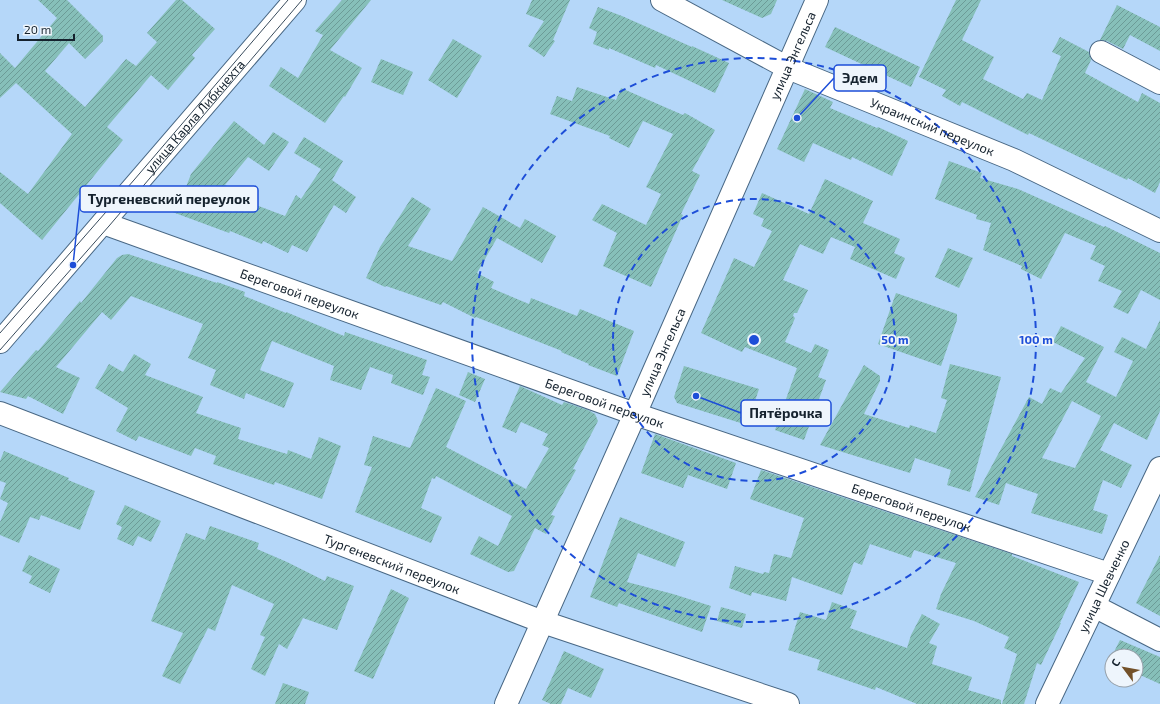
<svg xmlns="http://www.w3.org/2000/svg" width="1160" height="704" viewBox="0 0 1160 704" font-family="'Exo 2',sans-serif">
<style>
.building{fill:url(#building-hatch);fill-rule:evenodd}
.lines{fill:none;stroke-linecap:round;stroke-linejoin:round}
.minor-casing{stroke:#486784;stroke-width:24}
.minor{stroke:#fff;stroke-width:22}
.tram{stroke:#394b5c;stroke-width:1}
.ring{fill:none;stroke:#1d4ed8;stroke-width:2;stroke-dasharray:7 5}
.labels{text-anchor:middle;stroke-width:3.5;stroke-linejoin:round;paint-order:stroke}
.street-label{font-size:13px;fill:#15222e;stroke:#eef5fc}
.centre{fill:#1d4ed8;stroke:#eef5fc;stroke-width:2}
.ring-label{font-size:12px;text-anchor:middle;font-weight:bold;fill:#1d4ed8;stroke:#eef5fc;stroke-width:3.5;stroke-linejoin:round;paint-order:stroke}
.leader{fill:none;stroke:#1d4ed8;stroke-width:1.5}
.callout-dot{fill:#1d4ed8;stroke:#eef5fc;stroke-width:1.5}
.callout{fill:#eef5fc;stroke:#1d4ed8;stroke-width:1.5}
.callout-label{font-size:14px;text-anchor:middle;font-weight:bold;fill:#15222e}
</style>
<defs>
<pattern id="building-hatch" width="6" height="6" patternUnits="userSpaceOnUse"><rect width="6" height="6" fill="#86bfb9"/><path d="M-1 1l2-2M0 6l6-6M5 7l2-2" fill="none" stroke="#6c9b97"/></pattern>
</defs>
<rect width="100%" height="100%" fill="#b5d7f9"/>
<path class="building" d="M38,0H67L103,36V41L85,59L69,43L45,71L85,107L126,59L136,66L157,42L147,33L176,0H182L215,29L192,55L195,58L168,90L151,75L107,127L123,140L42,240L0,203V172L28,194L72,134L16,83L0,98V53L15,68L57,18Z
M342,0H371L330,50L362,68L345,97L344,96L325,123L269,86L281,67L298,78L323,35L315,31Z
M532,0H570L553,40L555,41L544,57L528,46L544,21L526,14Z
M722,0H777L771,14L762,18Z
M956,0H981L962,40L994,57L983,79L1023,99L1027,93L1042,100L1061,56L1052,52L1060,37L1089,52L1091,60L1085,73L1138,102L1142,93L1160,103V182L1155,193L1128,178L1127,180L1029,133L1028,135L962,102L960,106L942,96L946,90L919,77Z
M1117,5L1160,27V51L1130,35L1123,49L1107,41L1100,40Z
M598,7L622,16L692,47V46L729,63L715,93L656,65L655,68L609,48V50L593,44L597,32L589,28Z
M835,27L920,67L911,87L825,47Z
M453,39L482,56L457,98L428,80Z
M381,59L413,72L403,95L371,82Z
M577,87L616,100L621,88L683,115L685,113L715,130L692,171L700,175L681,214L683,215L651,287L603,266L617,233L592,220L602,204L646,225L661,194L646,187L673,134L643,121L629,148L609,138L610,136L550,114L557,96L572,101Z
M805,89L833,102L830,108L877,128L878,127L908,141L892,176L852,157L851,160L813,143L804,162L777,149Z
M234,121L264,145L273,132L289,142L269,171L248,157L225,185L246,194L243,200L285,216L296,195L301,199L321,169L294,153L304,137L343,161L332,180L356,197L346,213L334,205L307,252L292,245L288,253L263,241L262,244L230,231L229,233L167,210L172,197L181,200L191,174Z
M949,161L982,173L980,178L1018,189L1104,227L1105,226L1160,253V300L1141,290L1128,314L1113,307L1122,291L1098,281L1105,266L1090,259L1096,246L1065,233L1041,279L1021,269L1022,266L983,250L991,223L976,219L977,215L935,199Z
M825,179L873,201L863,223L900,239L894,253L905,258L896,279L850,259L855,247L831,237L823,254L800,244L783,280L808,290L797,313H794L793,316L795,318L785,342L811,353L815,344L829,350L818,377L826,380L804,440L775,430L797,368L745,347L742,352L701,333L734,258L754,267L772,231L761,226L764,219L753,214L762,193L809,214Z
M412,197L431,209L408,246L452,261L483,207L520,228L525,219L556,236L542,263L497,238L477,273L494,282L491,288L529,304L531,298L577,316L580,309L634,331L617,376L588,365L589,364L561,352L562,351L476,317L475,318L443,302L441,305L386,286L385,287L366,278L380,247Z
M948,248L973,258L959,288L935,277Z
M128,254L217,283V282L245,292L244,296L286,313V312L344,336L345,332L427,360L422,375L430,377L423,395L391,383L393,375L370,367L361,390L330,380L334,366L272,341L260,370L294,383L284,408L246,393L244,399L210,385L216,370L188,358L203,324L131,296L111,320L102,312L56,367L80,378L63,414L28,396L26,399L0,392L36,350L38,351L80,301L81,303L117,258L122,255Z
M896,293L957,314V320L941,366L878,344Z
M1160,320V411L1147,440L1114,423L1100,450L1132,465L1121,488L1103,480L1093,510L1108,515L1102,534L1031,513L1038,494L1006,483L999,505L975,497L1029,397L1042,404L1050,388L1061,393L1085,358L1053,342L1061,326L1104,347L1086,382L1116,397L1133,361L1114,352L1122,337L1146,349ZM1072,401L1101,416L1075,468L1042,458Z
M134,354L151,364L145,375L203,397L196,413L241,428L238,439L287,454L288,450L311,459L319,437L341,446L322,499L275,482L274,485L213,464L216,456L195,448L191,456L139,436L136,441L116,431L128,408L95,388L109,364L123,372Z
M950,364L1001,377L970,492L947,485L951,470L915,458L910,473L820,445L864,365L880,376V381L864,414L909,428L910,425L936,433L947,400L941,398Z
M684,366L759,389L747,425L677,403L674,397Z
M468,372L485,379L475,402L459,395Z
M520,386L562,405L564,402L588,410L595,414L598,421L573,469L576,470L551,515L555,516L546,534L535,528L514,571L508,572L470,554L479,536L498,546L512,516L436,476L435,479L432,478L421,508L442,517L431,543L355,512L372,467L364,465L373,436L410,448L436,388L466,401L446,447L526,489L549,448L542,445L548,434L521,422L516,433L502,427Z
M655,434L736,463L727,489L688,475L683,488L641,473Z
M4,451L69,478L68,480L95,491L80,530L41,515L39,520L30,517L19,543L0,535V522L8,503L0,499L6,483L0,481V461Z
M761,470L1012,554V556L1079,582L1060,623H1061L1041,665L1037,663L1024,704H1002L1017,654L1004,648L1009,637L974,621L936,609L941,594L956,563L914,550L911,558L870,544L862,565L854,562L842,595L792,577L786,601L752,592L751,596L729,588L735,566L763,574L764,572L769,573L774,554L791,558L804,518L750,499Z
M125,505L161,521L151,542L138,536L133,546L117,539L122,527L116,524Z
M620,517L685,542L675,567L638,553L627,582L673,594L711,606L702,632L619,603L617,607L590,597Z
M210,526L259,543L257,549L287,562L325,581L327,576L354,586L337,630L303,618L287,649L279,644L265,676L251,669L265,637L260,635L274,604L232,585L215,631L208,628L180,684L162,676L183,633L151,621L186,533L205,540Z
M29,555L60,569L50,593L29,583L32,576L22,571Z
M1160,555V616L1136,603Z
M391,589L409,598L373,679L354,671Z
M832,602L857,611L850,628L907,648L911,635L922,614L940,624L929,643L937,646L932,664L972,677L968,690L1001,700V704H917L876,687L875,690L817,670L820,660L788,650L800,612L826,620Z
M721,607L746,614L742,628L717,621Z
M1120,640L1160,657V684L1138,674L1136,678V656H1112Z
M564,651L604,669L591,698L568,688L561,704H551L542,700Z
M283,683L309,692L305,704H275Z"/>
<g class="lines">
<g class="minor-casing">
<g id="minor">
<path id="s1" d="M662,0L788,68L1014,160L1160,231"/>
<path d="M1101,52L1160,83"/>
<path id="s2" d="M103,223L635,414L1109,574"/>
<path id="s3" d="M0,342L295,0"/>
<path id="s4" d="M0,413L543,622L788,704"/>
<path d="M1094,606L1160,640"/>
<path id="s5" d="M506,704L635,414L817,0"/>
<path id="s6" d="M1047,704L1160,468"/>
</g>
</g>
<use href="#minor" class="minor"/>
<path class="tram" d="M0,333L134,180L288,0
M0,350L109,226L302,0"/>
</g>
<g class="ring">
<circle cx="754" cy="340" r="141"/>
<circle cx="754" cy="340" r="282"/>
</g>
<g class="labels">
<g class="street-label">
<text dy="5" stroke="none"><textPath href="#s5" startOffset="709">улица Энгельса</textPath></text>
<text dy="5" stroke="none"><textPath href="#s3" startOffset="298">улица Карла Либкнехта</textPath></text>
<text dy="5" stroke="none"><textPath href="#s1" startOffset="299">Украинский переулок</textPath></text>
<text dy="5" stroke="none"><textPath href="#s2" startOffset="209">Береговой переулок</textPath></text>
<text dy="5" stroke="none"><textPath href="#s5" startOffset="385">улица Энгельса</textPath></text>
<text dy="5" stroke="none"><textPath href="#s2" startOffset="533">Береговой переулок</textPath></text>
<text dy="5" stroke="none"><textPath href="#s2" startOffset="857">Береговой переулок</textPath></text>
<text dy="5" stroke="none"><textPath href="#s4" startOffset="420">Тургеневский переулок</textPath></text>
<text dy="5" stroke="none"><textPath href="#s6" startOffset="131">улица Шевченко</textPath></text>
</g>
</g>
<circle cx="754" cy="340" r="6" class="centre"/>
<g class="ring-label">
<text x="895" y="344">50 m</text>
<text x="1036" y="344">100 m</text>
</g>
<path class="leader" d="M797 118L834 78M73 265L80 199M696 396L741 413"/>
<g class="callout-dot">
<circle cx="797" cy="118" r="4"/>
<circle cx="73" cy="265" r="4"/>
<circle cx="696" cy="396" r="4"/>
</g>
<g class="callout">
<rect x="834" y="65" width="52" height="26" rx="4"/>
<rect x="80" y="186" width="178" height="26" rx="4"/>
<rect x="741" y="400" width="90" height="26" rx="4"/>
</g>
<g class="callout-label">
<text x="860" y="83">Эдем</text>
<text x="169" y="204">Тургеневский переулок</text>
<text x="786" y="418">Пятёрочка</text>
</g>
<g transform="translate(1124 668) rotate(302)"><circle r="19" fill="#eef5fc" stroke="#97a1aa"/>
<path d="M0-3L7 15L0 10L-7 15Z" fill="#735129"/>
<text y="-6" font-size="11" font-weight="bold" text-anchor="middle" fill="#15222e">С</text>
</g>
<path d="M18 34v6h56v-6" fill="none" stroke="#15222e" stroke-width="2"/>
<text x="24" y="34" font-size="12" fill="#15222e" stroke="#eef5fc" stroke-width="3" paint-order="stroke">20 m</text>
</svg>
